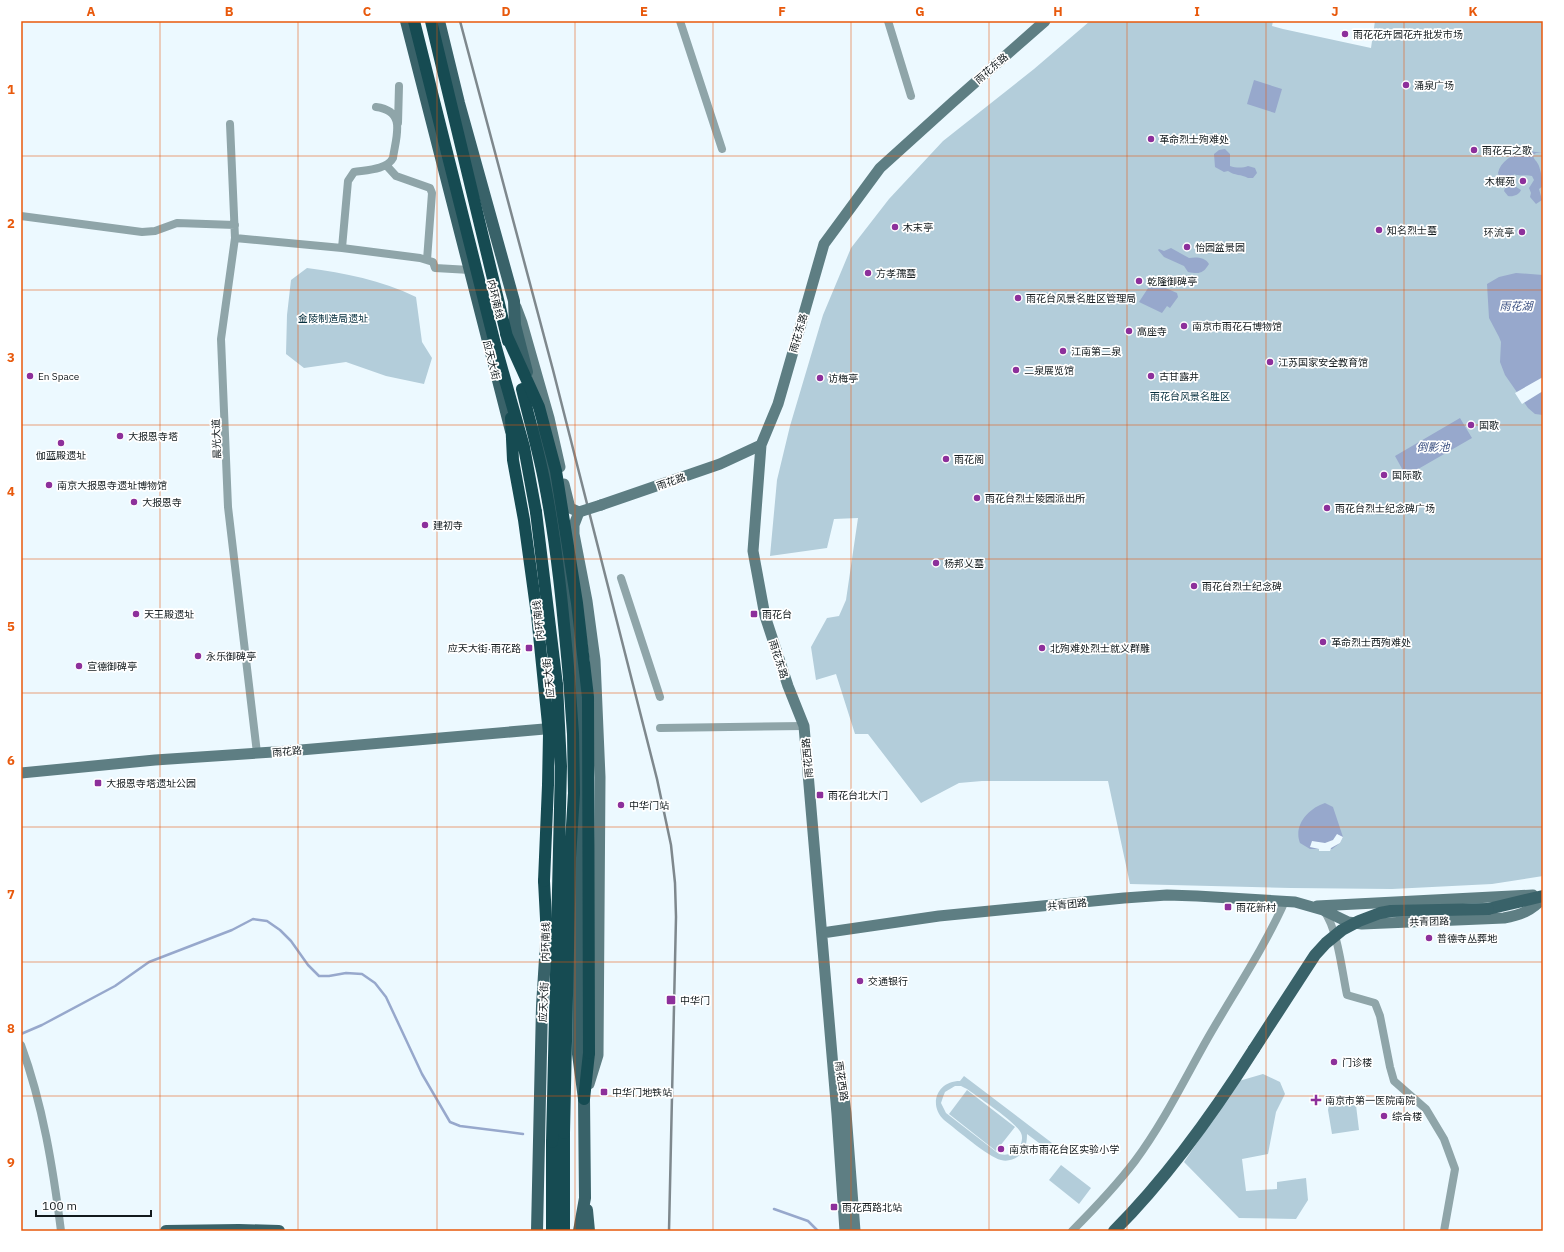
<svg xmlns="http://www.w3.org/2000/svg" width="1564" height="1252" viewBox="0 0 1564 1252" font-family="'IBM Plex Sans','Noto Sans SC',sans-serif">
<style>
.green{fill:#b3cdda;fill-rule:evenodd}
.water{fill:#97a8cc}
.pier{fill:#ecf9ff}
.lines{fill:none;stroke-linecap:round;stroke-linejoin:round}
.stream{stroke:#97a8cc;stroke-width:2.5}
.street{stroke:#8fa5a9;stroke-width:8}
.secondary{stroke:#5e7e83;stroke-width:11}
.primary{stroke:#396269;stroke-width:12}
.highway{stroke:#164b52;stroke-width:12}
.rail{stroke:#7e888d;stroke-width:2.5}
.secondary-bridge{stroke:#5e7e83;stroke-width:11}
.primary-bridge{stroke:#396269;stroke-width:12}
.highway-bridge{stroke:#164b52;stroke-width:12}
.grid{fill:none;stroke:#e8590c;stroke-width:1;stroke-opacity:0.55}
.poi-dot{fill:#8d309b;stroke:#fff;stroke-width:1.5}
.labels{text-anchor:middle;stroke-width:3.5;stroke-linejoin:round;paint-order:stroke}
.poi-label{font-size:10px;fill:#121a1d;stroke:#fff;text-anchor:start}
.street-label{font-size:10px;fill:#121a1d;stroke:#fff}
.park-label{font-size:10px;fill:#062f3e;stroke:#fff}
.water-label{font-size:11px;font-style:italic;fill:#3a4f80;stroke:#fff}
.neatline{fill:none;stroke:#e8590c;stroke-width:1.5}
.grid-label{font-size:13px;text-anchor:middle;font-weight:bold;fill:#e8590c}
</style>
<rect width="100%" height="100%" fill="#ecf9ff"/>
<path class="green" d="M1090,21H1164L1165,22L1167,21H1273L1272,26L1283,29L1371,48L1375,21H1543V876L1492,884L1392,889L1291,888L1130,884L1108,781H982L959,783L921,803L868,734H855L836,674L816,680L811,647L827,618L839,616L846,600L858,518L834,519L827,548L770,556L777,480L790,426L823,315L851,248L889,199L943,141L1034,69Z
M307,268C345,273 381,280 416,297L422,342L432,358L424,384L386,376L346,362L304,368L286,354L287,315L291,280Z
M1263,1074L1280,1082L1285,1094L1276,1112L1268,1154L1242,1159L1246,1191L1277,1189V1182L1306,1178L1308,1200L1296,1219L1239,1218L1184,1162L1239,1081Z
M964,1076L1052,1143L1047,1149L1027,1134C1027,1142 1026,1147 1021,1154C1016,1159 1008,1162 1001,1160C988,1157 956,1129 944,1120C928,1105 937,1081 960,1081ZM955,1086H961L967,1089C978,1097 1016,1122 1021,1133C1023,1137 1022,1143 1019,1148C1014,1154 1007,1156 999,1154L946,1113L941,1103L943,1097L945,1092Z
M967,1090L1015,1127L996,1151L949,1114Z
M1355,1097L1359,1130L1332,1134L1328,1110L1329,1105L1331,1101Z
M1061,1165L1091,1188L1079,1204L1049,1180Z"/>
<path class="water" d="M1254,80L1282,89L1275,113L1247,104Z
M1225,149L1230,154V166C1236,168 1243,168 1248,166L1255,168L1257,173L1253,178H1248C1241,174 1235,176 1228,171L1224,172L1215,167L1214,154L1219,150Z
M1523,150L1542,153H1536L1533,155C1534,160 1536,160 1538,164C1540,167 1543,181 1543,186L1539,189L1542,200L1536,204L1530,197L1531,193L1529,188L1534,180L1532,176C1525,174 1519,177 1514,174C1509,185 1514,185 1521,190C1519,195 1513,197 1508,196L1504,191L1508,179L1506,177L1499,176L1498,173C1500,162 1513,154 1523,150Z
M1171,248L1189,258C1196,257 1205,257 1209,264C1203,274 1199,274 1188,272L1184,266L1164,257L1158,250L1159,249L1164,251Z
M1516,273L1543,275V415L1535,414L1528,408L1505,375L1500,362L1501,342L1499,337L1489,318L1487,284L1499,277Z
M1152,282L1177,293L1178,297L1170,308L1167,306L1162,313L1139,302Z
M1460,418L1472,438L1406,476L1395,456Z
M1325,803L1333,807L1343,837L1340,843L1332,849H1310L1300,843C1293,825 1309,808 1325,803Z"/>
<path class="pier" d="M1543,377V391L1522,404L1515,393Z
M1337,834L1343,837L1340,843L1331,848L1330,851H1319V849L1310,847L1312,841L1325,843L1333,840Z"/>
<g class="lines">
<path class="stream" d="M21,1034L42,1025L115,986L149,962L232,930L253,919L267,921L280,930L291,941L308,965L319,976H329L346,973L362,974L375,983L386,997L422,1074L450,1122L460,1126L523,1134
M774,1209L808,1221L818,1231"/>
<path class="street" d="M680,21L722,149
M888,21L911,96
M398,123L399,86
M230,124L235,238L221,339L228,507L257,753
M386,165L396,176L430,188L432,193L427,260
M21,216L142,232L155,231L177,223L235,225
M235,238L342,248L420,258L433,262L435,268L470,270
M342,248L348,181L354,172C365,170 387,170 393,158C396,136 407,111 376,107
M621,578L660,697
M660,728L804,726
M1324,911C1338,930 1342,972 1347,995L1375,1003L1380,1016L1390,1067L1394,1081L1426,1109L1444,1139L1455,1169L1444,1231
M21,1045C43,1105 53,1168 61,1231
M1072,1231C1094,1209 1116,1186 1135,1161C1164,1122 1185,1078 1209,1036C1235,991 1264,948 1285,901"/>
<path class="secondary" d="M516,307L522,323L549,418L560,467
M564,484L570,508L579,512L574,525V534L587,601L595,660L600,777L598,1055L589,1084
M601,505L720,464L761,445
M21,773L155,760L289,751L556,728
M1317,906L1533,895
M822,933L939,916L1124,898L1167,895L1197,896L1295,902L1323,910L1348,922L1362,924L1504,918C1520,915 1532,911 1543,898
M840,1068L846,1113L855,1231
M845,1231L837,1114L804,726L788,686L765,616L753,551L761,445L778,404L824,244L880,168L953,102L1045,21"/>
<path class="primary" d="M406,21L511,431
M439,21L459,103L514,301L515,325L527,372
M540,431L557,518L581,693L578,1054L584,1099L585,1198L579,1231
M1488,909L1543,896
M587,1210L589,1231
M166,1231L239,1230L279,1231
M537,1231L542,1006L547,927
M1114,1231C1168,1177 1213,1114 1254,1049"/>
<path class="highway" d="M522,389C529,419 538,449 544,480C557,545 563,612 569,678
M536,512L557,685
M544,881L547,938
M584,1099L589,1053
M552,1231V1142
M564,1231V1133"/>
<path class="rail" d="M460,21L553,370L657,779L671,845L675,883L676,917L669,1231"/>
<path class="secondary-bridge" d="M579,512L601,505"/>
<path class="primary-bridge" d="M1254,1049L1315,955L1326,943L1342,930L1359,921L1380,913L1391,911L1488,909"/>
<path class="highway-bridge" d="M414,21L495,344L524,447L536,512
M431,21L508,341
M506,334L539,407L556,471L577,603L588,697L589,1053
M511,418L513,460L524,520L537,615L549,734L548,785L544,881
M564,1133L570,858L574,793L573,734L569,678
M552,1142L561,766L557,685"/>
</g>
<path class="grid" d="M160,21V1231M298,21V1231M437,21V1231M575,21V1231M713,21V1231M851,21V1231M989,21V1231M1127,21V1231M1266,21V1231M1404,21V1231M21,156H1543M21,290H1543M21,425H1543M21,559H1543M21,693H1543M21,827H1543M21,962H1543M21,1096H1543"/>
<g class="poi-dot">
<circle cx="1345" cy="34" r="4"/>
<circle cx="1406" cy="85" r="4"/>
<circle cx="1151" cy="139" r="4"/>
<circle cx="1474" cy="150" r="4"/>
<circle cx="1523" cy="181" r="4"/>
<circle cx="895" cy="227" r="4"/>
<circle cx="1379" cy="230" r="4"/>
<circle cx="1522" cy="232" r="4"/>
<circle cx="1187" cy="247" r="4"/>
<circle cx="868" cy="273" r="4"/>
<circle cx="1139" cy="281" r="4"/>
<circle cx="1018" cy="298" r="4"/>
<circle cx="1184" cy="326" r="4"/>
<circle cx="1129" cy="331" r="4"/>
<circle cx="1063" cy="351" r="4"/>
<circle cx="1270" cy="362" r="4"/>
<circle cx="1016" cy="370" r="4"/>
<circle cx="30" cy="376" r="4"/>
<circle cx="1151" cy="376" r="4"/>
<circle cx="820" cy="378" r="4"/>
<circle cx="1471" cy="425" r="4"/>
<circle cx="120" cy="436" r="4"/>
<circle cx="61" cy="443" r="4"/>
<circle cx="946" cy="459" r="4"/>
<circle cx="1384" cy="475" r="4"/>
<circle cx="49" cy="485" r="4"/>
<circle cx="977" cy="498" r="4"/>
<circle cx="134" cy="502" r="4"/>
<circle cx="1327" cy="508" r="4"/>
<circle cx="425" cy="525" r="4"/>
<circle cx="936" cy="563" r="4"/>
<circle cx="1194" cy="586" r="4"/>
<circle cx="136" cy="614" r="4"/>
<rect x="750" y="610" width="8" height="8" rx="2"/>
<circle cx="1323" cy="642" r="4"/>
<rect x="525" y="644" width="8" height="8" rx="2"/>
<circle cx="1042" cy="648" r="4"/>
<circle cx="198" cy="656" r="4"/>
<circle cx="79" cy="666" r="4"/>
<rect x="94" y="779" width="8" height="8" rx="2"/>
<rect x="816" y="791" width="8" height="8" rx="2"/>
<circle cx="621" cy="805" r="4"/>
<rect x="1224" y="903" width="8" height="8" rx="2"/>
<circle cx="1429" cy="938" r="4"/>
<circle cx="860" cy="981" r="4"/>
<rect x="666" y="995" width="10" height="10" rx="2"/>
<circle cx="1334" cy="1062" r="4"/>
<rect x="600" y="1088" width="8" height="8" rx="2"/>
<path d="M1314 1094h4v4h4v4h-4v4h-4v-4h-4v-4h4z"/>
<circle cx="1384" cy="1116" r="4"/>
<circle cx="1001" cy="1149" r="4"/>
<rect x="830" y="1203" width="8" height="8" rx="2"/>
</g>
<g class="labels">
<g class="poi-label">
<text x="1353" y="38">雨花花卉园花卉批发市场</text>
<text x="1414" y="89">涌泉广场</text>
<text x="1159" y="143">革命烈士殉难处</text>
<text x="1482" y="154">雨花石之歌</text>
<text x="1515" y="185" text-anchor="end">木樨苑</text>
<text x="903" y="231">木末亭</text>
<text x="1387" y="234">知名烈士墓</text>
<text x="1514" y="236" text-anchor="end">环流亭</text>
<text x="1195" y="251">怡园盆景园</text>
<text x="876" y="277">方孝孺墓</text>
<text x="1147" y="285">乾隆御碑亭</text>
<text x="1026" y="302">雨花台风景名胜区管理局</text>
<text x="1192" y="330">南京市雨花石博物馆</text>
<text x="1137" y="335">高座寺</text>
<text x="1071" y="355">江南第二泉</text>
<text x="1278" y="366">江苏国家安全教育馆</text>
<text x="1024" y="374">二泉展览馆</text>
<text x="38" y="380">En Space</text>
<text x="1159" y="380">古甘露井</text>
<text x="828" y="382">访梅亭</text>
<text x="1479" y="429">国歌</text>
<text x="128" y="440">大报恩寺塔</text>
<text x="61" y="459" text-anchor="middle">伽蓝殿遗址</text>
<text x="954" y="463">雨花阁</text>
<text x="1392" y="479">国际歌</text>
<text x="57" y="489">南京大报恩寺遗址博物馆</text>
<text x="985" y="502">雨花台烈士陵园派出所</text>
<text x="142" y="506">大报恩寺</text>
<text x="1335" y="512">雨花台烈士纪念碑广场</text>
<text x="433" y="529">建初寺</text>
<text x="944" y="567">杨邦乂墓</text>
<text x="1202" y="590">雨花台烈士纪念碑</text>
<text x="144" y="618">天王殿遗址</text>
<text x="762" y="618">雨花台</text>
<text x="1331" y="646">革命烈士西殉难处</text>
<text x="521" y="652" text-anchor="end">应天大街·雨花路</text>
<text x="1050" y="652">北殉难处烈士就义群雕</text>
<text x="206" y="660">永乐御碑亭</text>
<text x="87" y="670">宣德御碑亭</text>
<text x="106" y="787">大报恩寺塔遗址公园</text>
<text x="828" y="799">雨花台北大门</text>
<text x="629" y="809">中华门站</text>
<text x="1236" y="911">雨花新村</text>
<text x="1437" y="942">普德寺丛葬地</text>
<text x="868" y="985">交通银行</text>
<text x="680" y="1004">中华门</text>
<text x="1342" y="1066">门诊楼</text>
<text x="612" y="1096">中华门地铁站</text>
<text x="1325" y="1104">南京市第一医院南院</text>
<text x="1392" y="1120">综合楼</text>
<text x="1009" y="1153">南京市雨花台区实验小学</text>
<text x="842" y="1211">雨花西路北站</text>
</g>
<g class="street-label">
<text transform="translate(991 68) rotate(-41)" y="4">雨花东路</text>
<text transform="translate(496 299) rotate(76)" y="4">内环南线</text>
<text transform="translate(798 333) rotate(-74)" y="4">雨花东路</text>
<text transform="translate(492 360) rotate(76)" y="4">应天大街</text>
<text transform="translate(216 439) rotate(-92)" y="4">晨光大道</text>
<text transform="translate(671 481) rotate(-19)" y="4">雨花路</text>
<text transform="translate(538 620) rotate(-96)" y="4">内环南线</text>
<text transform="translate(779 659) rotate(72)" y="4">雨花东路</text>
<text transform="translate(548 678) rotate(-96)" y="4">应天大街</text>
<text transform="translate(287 751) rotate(-5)" y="4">雨花路</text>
<text transform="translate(807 758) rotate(-95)" y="4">雨花西路</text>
<text transform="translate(1067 904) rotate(-6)" y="4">共青团路</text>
<text transform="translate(1429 921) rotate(-2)" y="4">共青团路</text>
<text transform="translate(545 942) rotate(-89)" y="4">内环南线</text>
<text transform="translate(543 1002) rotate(-87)" y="4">应天大街</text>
<text transform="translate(842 1081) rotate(82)" y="4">雨花西路</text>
</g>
<g class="park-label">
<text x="333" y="322">金陵制造局遗址</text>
<text x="1190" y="400">雨花台风景名胜区</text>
</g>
<g class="water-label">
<text x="1516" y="310">雨花湖</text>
<text x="1433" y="451">倒影池</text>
</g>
</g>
<rect width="1564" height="1252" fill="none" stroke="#ffffff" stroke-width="44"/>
<path d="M36 1210v6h115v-6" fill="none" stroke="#121a1d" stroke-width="2"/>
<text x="42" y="1210" font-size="12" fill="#121a1d" stroke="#ffffff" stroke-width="3" paint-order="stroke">100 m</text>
<rect x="22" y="22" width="1520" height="1208" class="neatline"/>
<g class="grid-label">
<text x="91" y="16">A</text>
<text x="229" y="16">B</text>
<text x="367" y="16">C</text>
<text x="506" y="16">D</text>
<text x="644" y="16">E</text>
<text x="782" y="16">F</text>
<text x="920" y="16">G</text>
<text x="1058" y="16">H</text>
<text x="1197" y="16">I</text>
<text x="1335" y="16">J</text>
<text x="1473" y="16">K</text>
<text x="11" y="94">1</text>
<text x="11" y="228">2</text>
<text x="11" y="362">3</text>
<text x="11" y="496">4</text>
<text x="11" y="631">5</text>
<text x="11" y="765">6</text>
<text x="11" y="899">7</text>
<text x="11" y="1033">8</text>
<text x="11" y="1167">9</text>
</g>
</svg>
